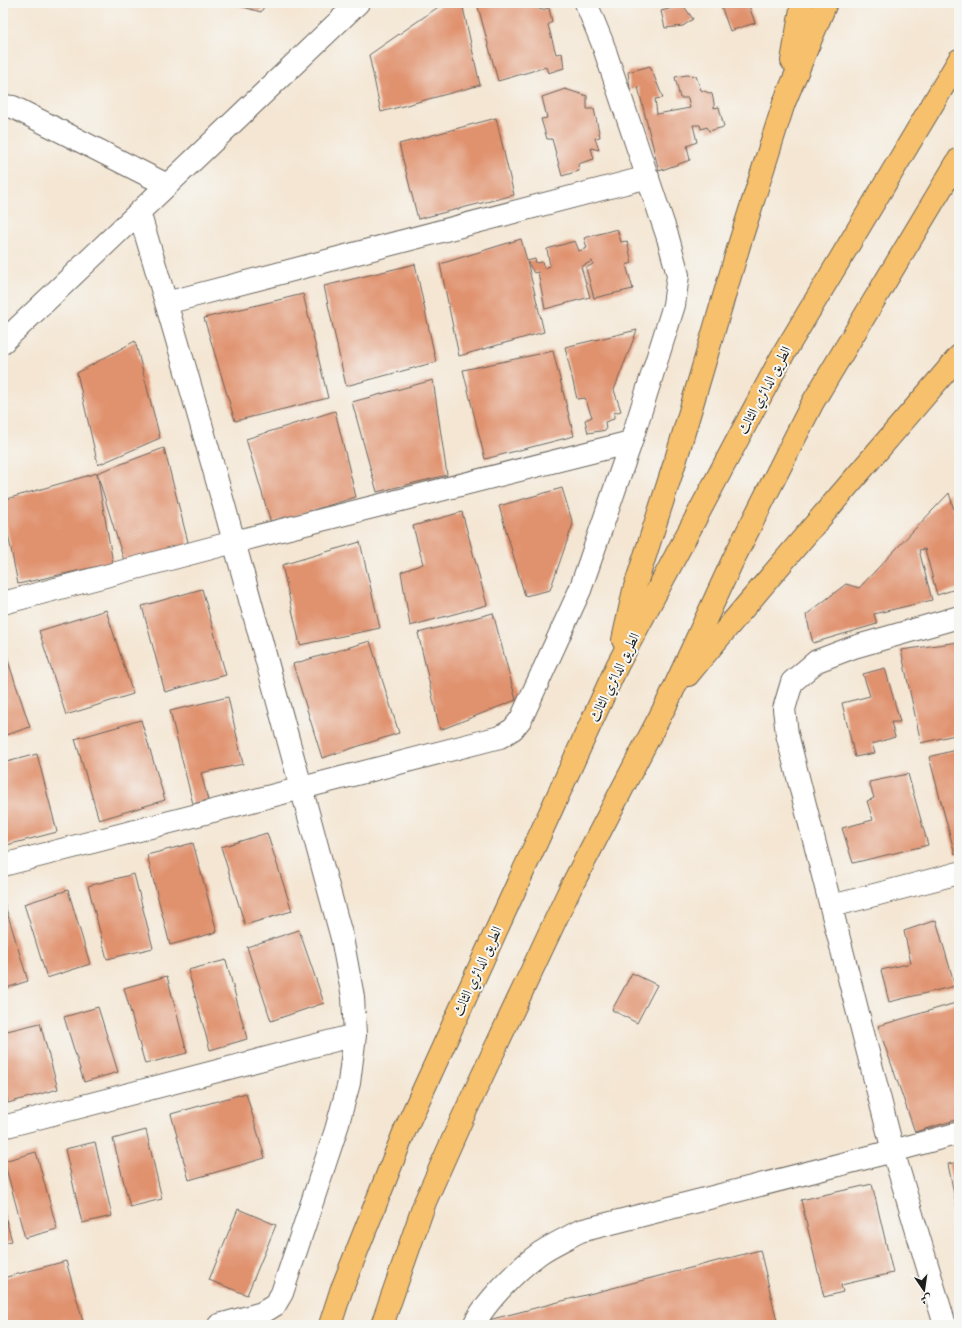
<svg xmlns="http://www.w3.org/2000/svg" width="962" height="1328" viewBox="0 0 962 1328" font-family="'EB Garamond',Amiri,serif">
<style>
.building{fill:#e0916d}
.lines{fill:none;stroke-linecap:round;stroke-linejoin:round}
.minor-casing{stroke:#68635c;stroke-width:24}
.highway-casing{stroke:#68635c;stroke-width:24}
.minor{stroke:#fff;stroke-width:22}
.highway{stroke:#f7c06c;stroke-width:22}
.labels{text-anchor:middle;stroke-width:4;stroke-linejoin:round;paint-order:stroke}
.street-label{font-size:14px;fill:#1c1c1c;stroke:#f6f6f2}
</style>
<rect width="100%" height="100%" fill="#f6f6f2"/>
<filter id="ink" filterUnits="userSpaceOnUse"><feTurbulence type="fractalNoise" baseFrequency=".025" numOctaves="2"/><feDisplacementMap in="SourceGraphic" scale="8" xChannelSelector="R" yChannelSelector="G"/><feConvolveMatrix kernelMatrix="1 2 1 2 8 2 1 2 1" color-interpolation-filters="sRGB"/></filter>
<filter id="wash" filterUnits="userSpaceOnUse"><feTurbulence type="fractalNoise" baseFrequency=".012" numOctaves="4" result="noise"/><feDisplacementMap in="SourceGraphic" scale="16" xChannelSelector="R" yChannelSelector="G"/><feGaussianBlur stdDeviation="0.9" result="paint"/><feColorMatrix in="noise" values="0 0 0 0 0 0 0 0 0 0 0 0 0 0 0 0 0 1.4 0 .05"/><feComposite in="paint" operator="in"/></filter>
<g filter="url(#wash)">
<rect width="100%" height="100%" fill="#f4e6d3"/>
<g id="blocks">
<path class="building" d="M229,3H266L261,12Z
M444,3H462L480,85L381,112L369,55Z
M477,3H535L536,7L541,10L549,8L552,22L548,25L556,54L562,53L564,68L548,73L546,67L498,81Z
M720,3H748L755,23L730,31Z
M683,5L693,19L683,26L665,28L661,11Z
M650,66L663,98L655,99L657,114L690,108L688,98H680L675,77L687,75L696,76L701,90L712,94L714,103V108L719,107L724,127L709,131L707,127L701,129L700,125H693L697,142L687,146L690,160L659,171L638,87L630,89L628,72Z
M565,89L587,96V109H594L600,137L595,138L599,150L591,148L594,159L578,164L579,171L562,176L552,139H547L541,119L547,118L542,97Z
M496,118L514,195L418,219L399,144Z
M617,229L621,242L627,241L632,263L626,265L633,289L594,298L586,268L593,264L592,261L581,267L590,297L545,309L538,272L534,273L527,261L544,332L459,356L440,264L521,239L527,261L535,259L536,263L542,262L544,268L550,266L547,249L575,241L579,251L587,248L584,238Z
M415,264L436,362L346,386L324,286Z
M303,294L328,398L235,421L204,318Z
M637,330L614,390L621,411L614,413V419L605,422L606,430L588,433L585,420L592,417L585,398L577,399L565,347Z
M135,341L160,438L98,465L77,373Z
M553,351L574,436L485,459L463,370Z
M433,380L447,475L377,492L352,402Z
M335,411L356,497L271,523L246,439Z
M164,448L189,546L125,564L97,473Z
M97,473L113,563L18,584L3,509V500Z
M562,488L573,524L550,590L525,596L499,506Z
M949,493L959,527V588L937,595L925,549L919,550L932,600L874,614L877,624L813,643L806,615L846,584L859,588Z
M462,512L487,605L410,626L401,572L423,564L413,526Z
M360,542L380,628L300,645L282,565Z
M202,589L226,675L165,692L142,606Z
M106,610L133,694L66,715L39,631Z
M493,613L516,700L440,730L418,633Z
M370,641L399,733L322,758L293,664Z
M959,642V734L921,743L901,650Z
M3,646L30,727L3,736Z
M885,668L900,722H891L895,737L872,744L875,753L855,757L842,703L870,696L863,674Z
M228,697L243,764L201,773L208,800L193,804L170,711Z
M141,720L165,800L99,820L75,739Z
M959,749V853L955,854L929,757Z
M37,754L57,832L3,846V763Z
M908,774L928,845L853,863L842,828L873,820L867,801L874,798L869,782Z
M267,833L292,911L245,925L221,847Z
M193,843L217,932L170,945L147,855Z
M134,874L153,948L107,959L88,886Z
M68,890L90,964L47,978L24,904Z
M3,899L28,981L3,989Z
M936,920L955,986L889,1002L881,970L911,963L904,931Z
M299,930L324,1003L271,1021L247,947Z
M226,960L247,1039L210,1050L188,970Z
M632,973L657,985L637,1023L612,1010Z
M167,976L187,1053L145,1064L124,988Z
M959,1002V1119L915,1132L878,1026Z
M98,1007L118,1072L84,1082L64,1017Z
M40,1023L58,1089L8,1103L3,1083V1032Z
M246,1093L265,1158L189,1180L171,1114Z
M146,1130L162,1199L130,1207L113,1139Z
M95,1142L112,1216L82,1223L65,1149Z
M36,1152L57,1229L25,1238L4,1161Z
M959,1162V1214H958L948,1164Z
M872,1184L893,1273L841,1285L843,1292L824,1297L801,1200Z
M3,1209L12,1241L3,1243Z
M238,1209L276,1225L247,1295L209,1280Z
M760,1250L778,1325H477V1323Z
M66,1261L84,1325H3V1278Z"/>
</g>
</g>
<g filter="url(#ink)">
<use href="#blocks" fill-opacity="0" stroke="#68635c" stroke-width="1"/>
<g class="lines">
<g class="minor-casing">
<path id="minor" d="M3,106L13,107L167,185
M139,212C212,453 276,696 342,938L353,997L355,1035L349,1083L336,1130L282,1293L275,1305L262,1313L219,1325
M166,303L648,177
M3,342L358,3
M3,603L234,542L631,442
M3,865L500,737L513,729L521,719L580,590L631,442L674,305L678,275L668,238L602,42L586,3
M832,906L959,873
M3,1127L355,1035
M474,1325C485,1302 519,1268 540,1253C552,1245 567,1238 580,1231L893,1151L959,1133
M945,1325L893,1151L787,734L784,709L792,682L817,661L854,647L959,617"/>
</g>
<g class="highway-casing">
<path id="highway" d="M792,61L802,3
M623,640L634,590L676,459L740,242L784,103L826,3
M688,675C777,567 869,462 959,356
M330,1325L341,1291L405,1130L617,666L781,358L959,60
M382,1325L425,1202L461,1121L570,889L669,699L732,562L813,402L959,159"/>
</g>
<use href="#minor" class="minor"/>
<use href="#highway" class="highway"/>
</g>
</g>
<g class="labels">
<g class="street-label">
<text transform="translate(764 390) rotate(-62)" y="5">الطريق الدائري الثالث</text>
<text transform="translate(614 677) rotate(-64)" y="5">الطريق الدائري الثالث</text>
<text transform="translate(477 971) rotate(-65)" y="5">الطريق الدائري الثالث</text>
</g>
</g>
<rect width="962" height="1328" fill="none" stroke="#f6f6f2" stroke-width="16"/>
<g transform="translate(924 1290) rotate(167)" stroke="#f6f6f2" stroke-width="3" paint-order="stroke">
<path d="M0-3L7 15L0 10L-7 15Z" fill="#1c1c1c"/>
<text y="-6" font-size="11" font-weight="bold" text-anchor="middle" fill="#1c1c1c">ش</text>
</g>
</svg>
